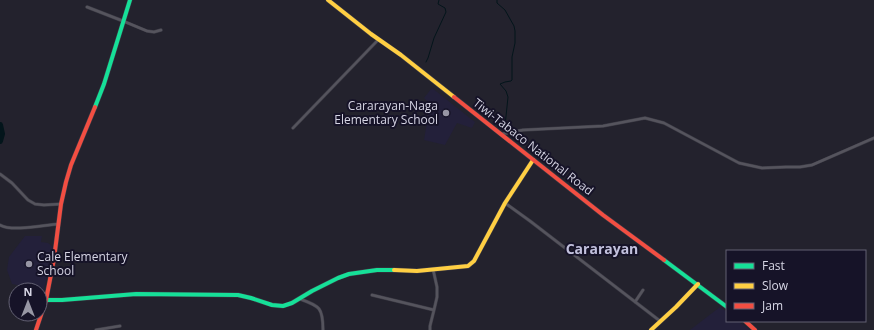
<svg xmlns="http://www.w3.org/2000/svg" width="874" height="330" viewBox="0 0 874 330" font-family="'Open Sans',sans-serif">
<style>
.built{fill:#23203a}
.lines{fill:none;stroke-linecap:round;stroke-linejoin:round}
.stream{stroke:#03151b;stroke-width:1}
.river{stroke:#03151b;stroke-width:6}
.street-casing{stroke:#3d3c46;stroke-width:3.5}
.fast-casing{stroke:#3d3c46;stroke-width:5}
.slow-casing{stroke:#3d3c46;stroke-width:5}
.jam-casing{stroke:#3d3c46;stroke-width:5}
.street{stroke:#55545d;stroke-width:2.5}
.fast{stroke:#16e098;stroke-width:4}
.slow{stroke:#ffcf43;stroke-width:4}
.jam{stroke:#f24e42;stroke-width:4}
.poi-dot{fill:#9796a4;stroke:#161328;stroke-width:1.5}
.labels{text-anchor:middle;stroke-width:4;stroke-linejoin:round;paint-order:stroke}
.poi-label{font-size:12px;fill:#d6d5e4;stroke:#161328;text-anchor:end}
.street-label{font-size:12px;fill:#d6d5e4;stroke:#161328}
.quarter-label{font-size:14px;font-weight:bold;fill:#c2c1dd;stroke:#161328}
</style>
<rect width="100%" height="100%" fill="#23222d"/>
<path class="built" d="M432,88L475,122L472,128L457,123L445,145L424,140L430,104L424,98Z
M25,236H42L41,242L48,243L53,247L44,290L12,284L7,270L9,257Z
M720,307L727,312V321H738L750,330H690Z"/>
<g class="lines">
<path class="stream" d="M497,0V3L505,10L514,26L515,31V43L512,57V80L511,81L505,82L500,84L506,91L508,97L505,126
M426,62L428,58L434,38L446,12L445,8L438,4L439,0"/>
<path class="river" d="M0,125L2,134L0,141"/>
<g class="street-casing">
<path id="street" d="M87,7L123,21L147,31L154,32L161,30
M293,128L378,40
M501,134L523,130L603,126L645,118L664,123L739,163L762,168L786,167H800L812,165L874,138
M0,174L12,183L28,200L35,204L44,205L61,204
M505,203L530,221L660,321
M0,225C12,232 44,225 58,224
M372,295L434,310L437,297V287L433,269
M300,299C320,306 323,308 323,330
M635,302L643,290
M96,330L120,326
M430,330V326L434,310"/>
</g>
<g class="fast-casing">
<path id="fast" d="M95,107L104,84L130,0
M664,260L727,307
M46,300H62L136,294L238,295L251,298L272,305L283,306L292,303L312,291L338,278L349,274L377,270H394"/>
</g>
<g class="slow-casing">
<path id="slow" d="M328,0L371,34L401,55L454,97
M394,270L417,271L468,266L474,261L505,203L533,160
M651,330L676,307L698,284"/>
</g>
<g class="jam-casing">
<path id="jam" d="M454,97L603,215L664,260
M745,321L755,330
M36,330L46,300L54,259L61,204L66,182L71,165L95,107"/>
</g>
<use href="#street" class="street"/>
<use href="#fast" class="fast"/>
<use href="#slow" class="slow"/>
<use href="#jam" class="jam"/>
</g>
<g class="poi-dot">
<circle cx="446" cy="113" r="4"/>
<circle cx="29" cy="264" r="4"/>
</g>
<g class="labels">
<g class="poi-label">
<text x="438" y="110">Cararayan-Naga<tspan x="438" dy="14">Elementary School</tspan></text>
<text x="37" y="261" text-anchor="start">Cale Elementary<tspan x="37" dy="14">School</tspan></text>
</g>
<g class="street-label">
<text transform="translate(533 147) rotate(38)" y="4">Tiwi-Tabaco National Road</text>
</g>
<g class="quarter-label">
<text x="602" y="254">Cararayan</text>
</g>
</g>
<rect x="726" y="250" width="140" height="72" fill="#161328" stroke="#636173"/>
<rect x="734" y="263" width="20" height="6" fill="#16e098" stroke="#636173"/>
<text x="762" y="270" font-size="12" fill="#d6d5e4">Fast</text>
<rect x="734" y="283" width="20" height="6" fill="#ffcf43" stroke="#636173"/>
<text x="762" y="290" font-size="12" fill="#d6d5e4">Slow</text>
<rect x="734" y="303" width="20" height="6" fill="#f24e42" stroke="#636173"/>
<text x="762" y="310" font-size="12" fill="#d6d5e4">Jam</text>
<g transform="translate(28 302)"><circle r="19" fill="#161328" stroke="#636173"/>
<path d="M0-3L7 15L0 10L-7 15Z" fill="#9796a4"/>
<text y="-6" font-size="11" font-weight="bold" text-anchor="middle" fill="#d6d5e4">N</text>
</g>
</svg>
